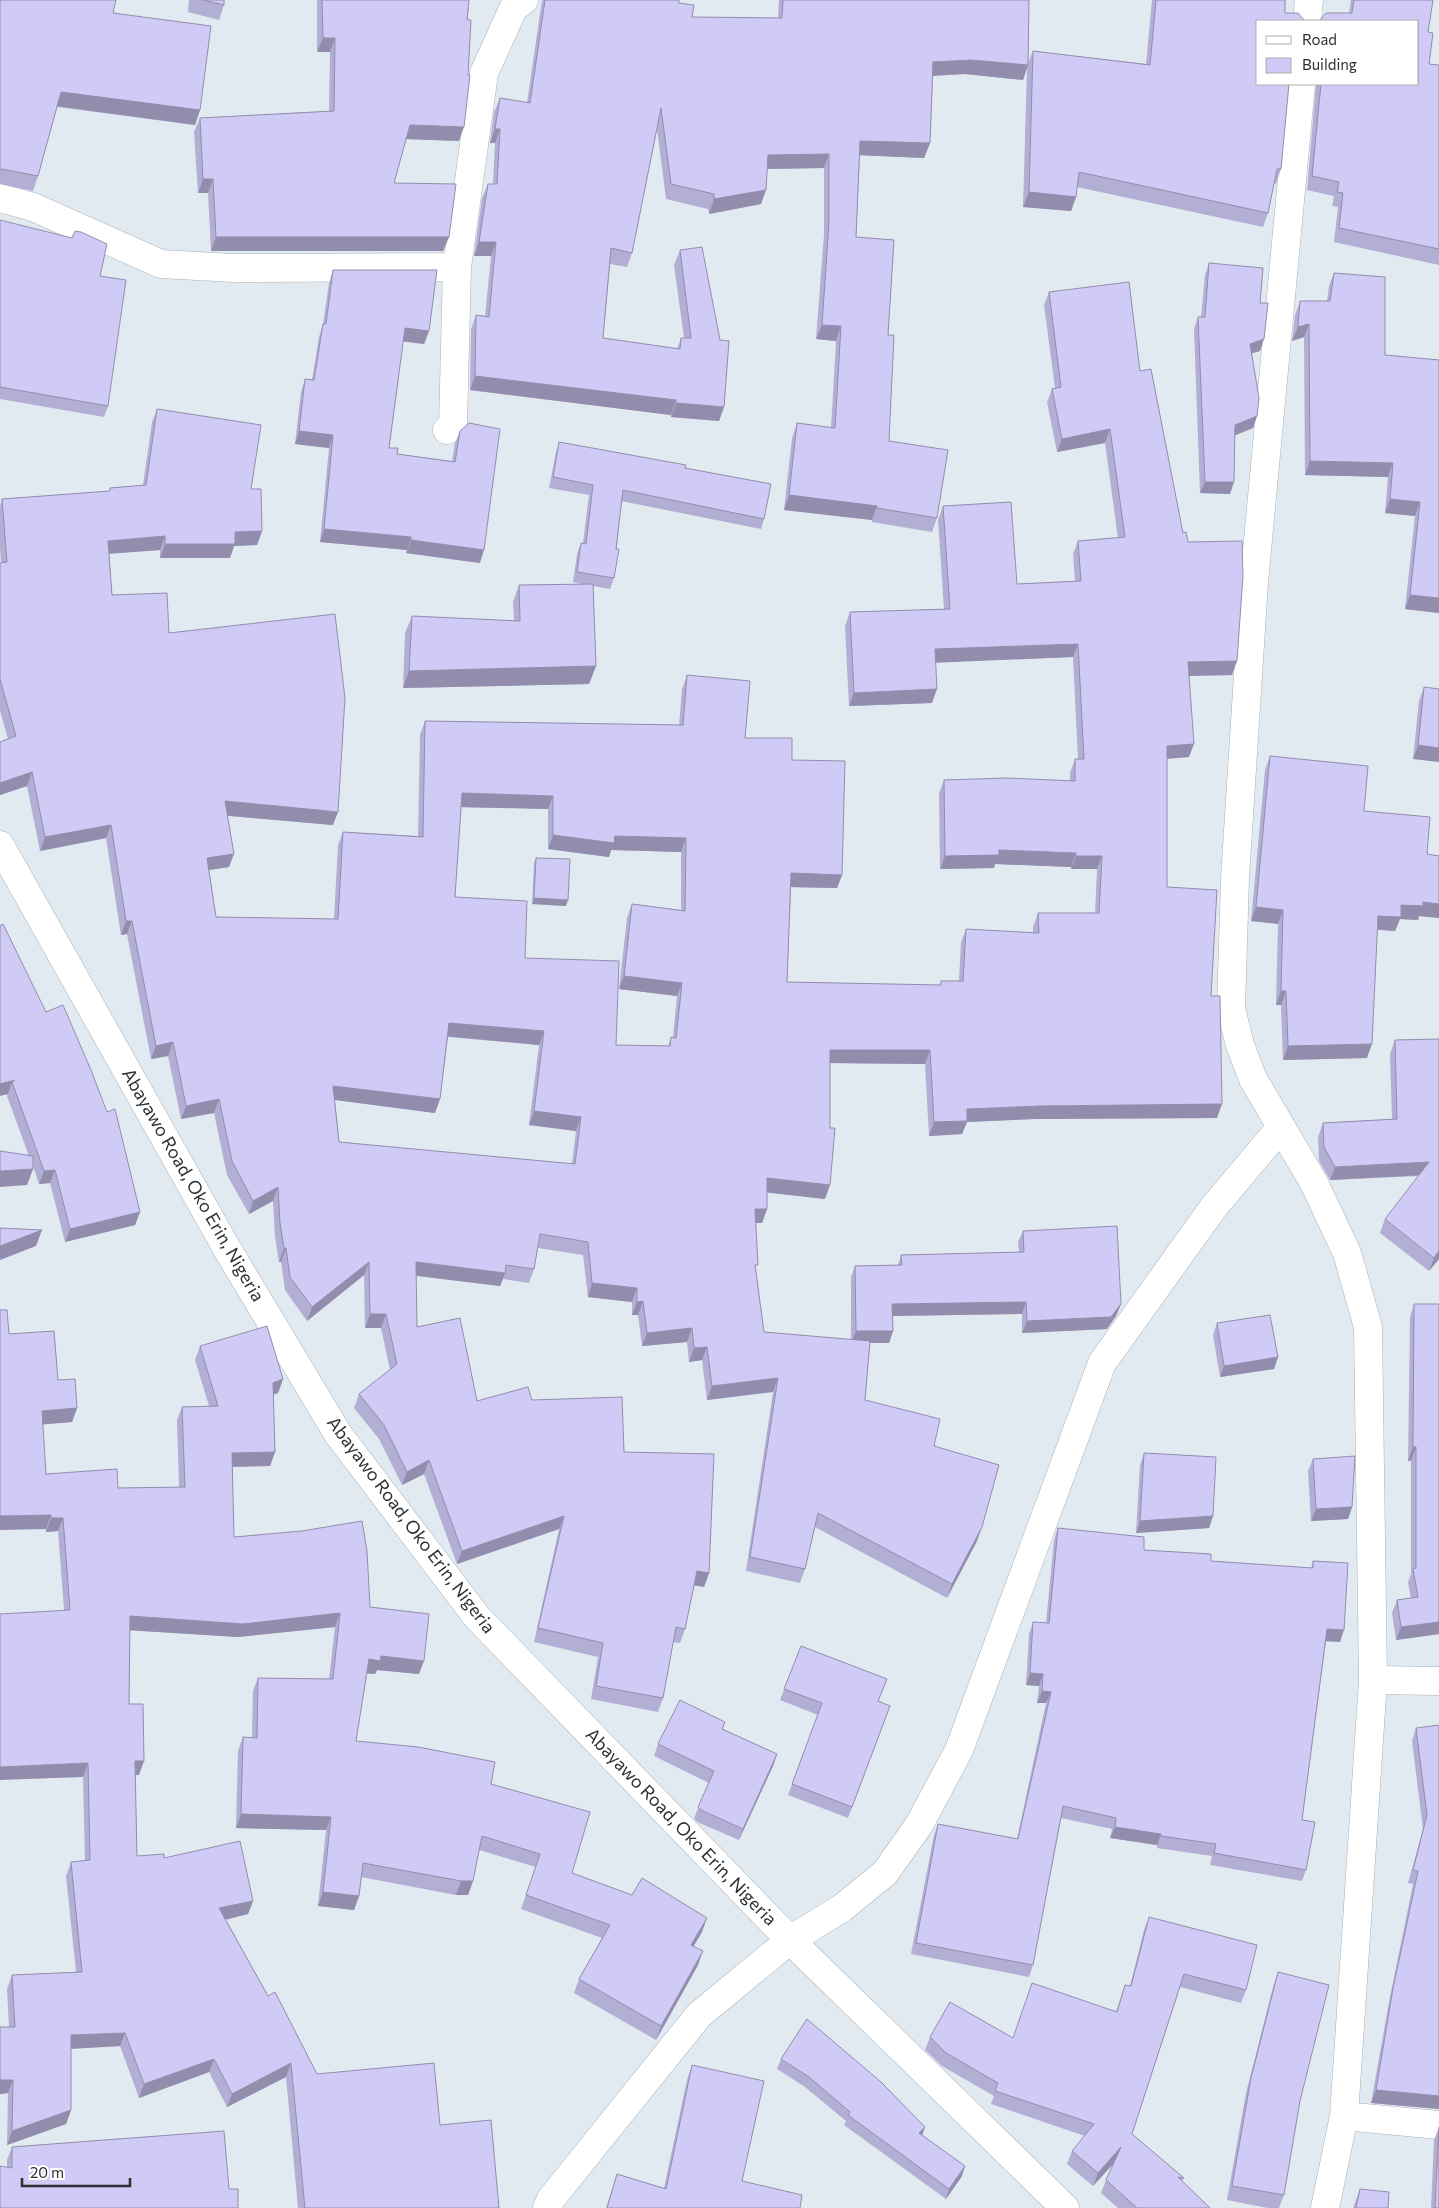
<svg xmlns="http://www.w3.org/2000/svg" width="1439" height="2208" viewBox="0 0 1439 2208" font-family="Commissioner,sans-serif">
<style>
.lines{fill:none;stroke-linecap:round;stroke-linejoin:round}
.street-casing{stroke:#aab2b9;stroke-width:29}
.secondary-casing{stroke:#aab2b9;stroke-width:29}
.street{stroke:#fff;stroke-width:28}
.secondary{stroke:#fff;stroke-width:28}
.wall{fill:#b3aed4;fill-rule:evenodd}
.shaded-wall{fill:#928dac}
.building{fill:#d0caf6;stroke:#928dac;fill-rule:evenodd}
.labels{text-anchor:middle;stroke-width:5;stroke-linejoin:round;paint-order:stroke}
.street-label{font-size:18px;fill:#2d3133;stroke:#fff}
</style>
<rect width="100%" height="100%" fill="#e1eaf1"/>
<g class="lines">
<g class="street-casing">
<path id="street" d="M1307,21L1309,0
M1301,84L1254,582L1235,878L1231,1009L1240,1045L1253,1079L1314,1183L1347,1253L1368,1327L1373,1680L1344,2116L1325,2208
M0,198L33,207L161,264L234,268L457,267
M447,430L453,426L457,267L484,73L513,9L524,0
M1373,1680L1439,1681
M1344,2116L1439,2125
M547,2208L551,2199L699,2015L790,1940L842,1908L885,1873L919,1825L959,1750L1102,1363L1213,1208L1281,1127"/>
</g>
<g class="secondary-casing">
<path id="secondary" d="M0,845L226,1247L338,1434L477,1617L790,1940L1065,2208"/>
</g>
<use href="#street" class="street"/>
<use href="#secondary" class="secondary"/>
</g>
<path class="wall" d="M0,0L113,13L200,110L195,125L57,107L38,176L33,191L0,184Z
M189,0H224V5L219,20L188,12Z
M317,0H469L459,141L406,139L394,183L449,237L443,251H211L208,193H198L194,132L200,118L329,111L330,52H317Z
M542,0H679V3L692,17L778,18L779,0H1029L1028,63L1033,51L1146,64L1152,0H1285L1258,21L1281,169L1276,184L1274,183L1268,213L1263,227L1077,187L1076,197L1071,211L1023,207L1027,68L1023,80L965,74L933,76L930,143L924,158L860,155L856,237L888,335L889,441L937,518L932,532L872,522V520L784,510L792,438L797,423L831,428L836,341L816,339L824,235V168L767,169L761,204L709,214L708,209L666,199L657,129L632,253L627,267L610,264L603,338L677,349L681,338H684L674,265L680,250L724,407L719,421L671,417V415L470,390L471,329L476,315L485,316L491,256H474L482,198L488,184H493L495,143H490L494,112L500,98L527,103Z
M1351,0H1433L1428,32L1429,64L1439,65V265L1334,242L1338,207L1332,206L1334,196L1307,190L1316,84H1418L1349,13Z
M0,220L100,276L108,406L104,417L0,399Z
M1209,263L1260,303V351L1252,353L1257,416L1253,428L1235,435L1230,494L1200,493L1194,329L1198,317H1201L1205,275Z
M333,270L429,331L424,344L403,341L389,448L397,454L452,461L455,443L460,431L480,563L406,553L407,550L320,542L329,448L295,444L301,392L305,379L312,380L319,337L323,324L329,283Z
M1334,273L1385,355L1439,360V613L1405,609L1415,516L1385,513L1388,477L1305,475L1304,337L1292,341L1295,315L1300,301H1327L1329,286Z
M1049,292L1140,371L1183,533L1188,542L1232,675L1189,676V757L1167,759V887L1211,996L1217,1118L1035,1119L967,1122L962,1134L929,1136L925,1064L830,1063L825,1199L767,1192V1209L762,1223H756V1271L764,1332L851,1340V1277L855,1266L898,1265L901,1255L1019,1252L1018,1242L1023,1231L1121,1304L1116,1316L1107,1329L1022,1333V1314L893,1316V1331L889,1343H870L865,1400L934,1446L977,1541L947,1598L815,1527L805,1569L800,1583L746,1571L773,1392L707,1400L702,1360L689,1362L687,1342L642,1346L638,1315H632V1302L588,1297L583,1255L538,1248L534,1269L529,1283L503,1279L500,1286L416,1276L417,1327L477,1401L532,1400L624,1452L709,1573L704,1587L694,1585L685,1629L680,1643L673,1642L663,1698L658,1712L591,1699L598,1657L534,1642L559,1529L457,1564L424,1474L402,1485L379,1439L354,1408L359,1394L390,1370L381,1328H365L364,1275L307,1321L285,1290L281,1262H279L275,1237L273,1201L249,1214L227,1175L214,1113L181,1119L168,1056L151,1059L127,934L121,935L106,838L40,851L27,786L0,795V742L8,739L0,711V563H1L0,547V506L2,499L109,491L110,488L143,485L152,422L157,409L251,489L262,531L257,545L234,546L230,558H160V550L109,554L112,595L169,633L333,825L228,816L229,867L209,870L216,917L334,919L338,845L343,832L418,836L420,735L425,721L679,725L682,689L687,675L745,738L792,760L842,875L837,888L791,887L787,982L939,985L941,981H959L961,942L966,929L1033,933V927L1038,913H1095L1097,869H1071V867L995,864L994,868L940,869L939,793L944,780L1070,781V773L1075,759H1078L1073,657L935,662L932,703L849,706L845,626L850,612L944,609L938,520L943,506L1017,584L1075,581L1073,554L1078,541L1118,538L1105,443L1057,452L1047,402L1052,389L1055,388L1044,305ZM461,807L548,809V849L609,857L611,850L681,852V910L632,904L627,918L619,989L677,996L673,1037H671L668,1046L616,1045L525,958L455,897ZM448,1037L539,1045L529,1125L576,1131L572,1164L339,1142L335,1100L435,1113L440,1099Z
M559,442L685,468L764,519L761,529L621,501L614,578L610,589L593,586L596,666L589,684L403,688L405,633L412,616L514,621L513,602L519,585L582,584L573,582L577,554L581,543H583L589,495L549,488L556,452Z
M1424,687L1439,689L1413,759L1419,701Z
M1270,756L1364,811L1427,854L1439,856V918L1419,916L1418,920L1400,919L1395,931L1377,930L1367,1058L1283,1060L1281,1005H1276L1278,924L1251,921L1265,770Z
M536,858L566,906L532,904L534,863Z
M0,926L140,1212L135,1225L65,1242L50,1183L39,1184L33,1166V1169L27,1185L29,1156L7,1096Z
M1395,1040L1439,1259L1429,1271L1380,1233L1385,1219L1419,1176L1330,1180L1319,1161L1318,1137L1323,1123L1392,1119L1390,1054Z
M1414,1304H1439V1634L1396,1640L1392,1613L1397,1600L1411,1598L1408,1582L1411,1574V1461H1408L1410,1317Z
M1217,1323L1278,1357L1274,1369L1220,1377L1213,1335Z
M9,1334L58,1380L77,1408L72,1422L42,1424L46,1474L118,1488L179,1487L177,1420L182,1407L209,1406L195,1360L200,1346L283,1379L278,1393L273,1395L275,1452L270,1466L232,1467L234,1537L370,1607L419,1674L377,1670L375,1674L367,1673L356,1741L491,1784L572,1873L702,1932L694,1946L698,1965L656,2040L574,1993L579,1979L602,1938L521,1909L536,1867L479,1850L473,1881L468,1895H456L361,1877L359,1896L354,1910L318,1906L326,1830L236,1828L238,1751L243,1737H252L253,1691L258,1678L329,1679L335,1627L238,1637L130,1630L129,1704L139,1775H135L137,1856L164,1858L253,1901L248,1914L226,1920L268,1996L317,2074L440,2125L499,2208H298L286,2077L227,2107L209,2072L139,2098L120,2046L71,2049V2110L66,2124L7,2145L8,2093L0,2094V2027H9L7,1989L12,1975L76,1972L66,1876L71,1862L85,1861L83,1777L64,1610L58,1531L46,1532Z
M1144,1453L1213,1516L1209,1528L1136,1533L1140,1465Z
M1313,1459L1352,1507L1348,1519L1311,1521L1308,1471Z
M1058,1528L1144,1550L1211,1561L1311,1568L1313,1561L1340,1642L1326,1641L1302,1820L1306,1870L1302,1881L1210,1865L1212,1856L1157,1848V1845L1110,1838L1112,1829L1061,1818L1033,1965L1029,1977L911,1954L934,1835L938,1824L1017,1839L1046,1703H1037L1039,1686L1026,1685L1029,1634L1033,1622L1046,1623L1054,1540Z
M801,1646L879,1701L890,1706L848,1818L788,1795L818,1715L780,1700Z
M725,1722L723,1729L777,1754L773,1766L739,1840L697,1822L694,1818L709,1783L654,1756L658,1744Z
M1439,1725V2109L1371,2103L1389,2002L1413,1884L1408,1883L1423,1829L1412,1741L1416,1728Z
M1149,1917L1246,1990L1241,2003L1180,1987L1132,2134L1184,2178L1182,2181L1210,2208H1118L1101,2193L1106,2180L1113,2164L1093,2186L1067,2164L1072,2151L1085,2136L991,2104L994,2096L942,2066L925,2050L930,2037L1013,2038L1116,2012L1125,1985L1130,1986L1144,1930Z
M1278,1972L1300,2101L1284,2195L1279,2208H1268L1227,2200L1246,2093L1273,1987Z
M781,2059L925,2127L922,2136L962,2176L946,2199L844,2125L846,2121L805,2087L777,2069Z
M692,2065L742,2181L800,2208H606L617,2174L664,2188L687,2080Z
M1439,2127V2208H1431L1434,2140Z
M12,2147L229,2189L7,2167V2160Z
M1360,2189L1388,2208H1353Z"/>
<path class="shaded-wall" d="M323,38H335L330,52H317Z
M971,60L1028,65L1023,80L965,74L928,76L933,62Z
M61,92L200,110L195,125L56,106Z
M410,125L464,127L459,141L405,139Z
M495,129H500L495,143H490Z
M860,141L930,143L924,158L855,155Z
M829,154L824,168L763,169L768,155Z
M203,179H213L208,193H198Z
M766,190L761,204L709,214L714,199Z
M1029,192L1076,197L1071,211L1023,207Z
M216,237H449L443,251H211Z
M479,242H496L491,256H474Z
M1309,324L1304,337L1292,341L1298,327Z
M822,325L841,326L836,341L816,339Z
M405,328L429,331L424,344L400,341Z
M1264,339L1260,351L1246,355L1250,344Z
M475,376L676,400L671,415L470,390Z
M676,403L724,407L719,421L671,417Z
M1257,416L1253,428L1231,437L1235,425Z
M1110,429L1105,443L1057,452L1062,439Z
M299,431L333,435L329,448L295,444Z
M1310,461L1393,463L1388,477L1305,475Z
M1205,482H1234L1230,494L1200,493Z
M789,495L877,506L872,520L784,510Z
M1390,499L1420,502L1415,516L1385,513Z
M324,529L411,537L407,550L320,542Z
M262,531L257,545L234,546L230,558H160L165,544L235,532Z
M165,536L160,550L103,554L108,541Z
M411,540L484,550L480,563L406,553Z
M1410,595L1439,598V613L1405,609Z
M1078,644L1073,657L930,663L935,649Z
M1237,661L1232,675L1183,676L1188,662Z
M596,666L589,684L403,688L409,671Z
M937,689L932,703L849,706L854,693Z
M1194,744L1189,757L1162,759L1167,746Z
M1418,745L1439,748V762L1413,759Z
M32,772L27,786L0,795V783Z
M462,793L553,796L548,809L457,807Z
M225,801L338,812L333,825L220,815Z
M111,825L106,838L40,851L45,837Z
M553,835L615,836L686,838L681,852L611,850L609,857L548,849Z
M999,850L1076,853L1071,867L995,864L994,868L940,869L945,856Z
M234,854L229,867L202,871L207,858Z
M1076,856H1102L1097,869H1071Z
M791,873L842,875L837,888L786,887Z
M534,898L568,900L566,906L532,904Z
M1423,902L1439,904V918L1419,916L1418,920L1400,919L1395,931L1373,929L1378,916L1401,905Z
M1256,907L1283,910L1278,924L1251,921Z
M126,921H132L127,934L121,935Z
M624,976L682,983L677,996L619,989Z
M1281,991H1286L1281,1005H1276Z
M449,1023L544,1031L539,1045L444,1036Z
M173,1042L168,1056L151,1059L156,1046Z
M1372,1044L1367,1058L1283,1060L1288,1046Z
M830,1050H930L925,1064L825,1063Z
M15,1080L12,1082L8,1094L0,1096V1084Z
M333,1086L440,1099L435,1113L328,1099Z
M219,1099L214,1113L181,1119L186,1106Z
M1222,1104L1217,1118L1035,1119L967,1122L962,1134L929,1136L934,1122L967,1109L1040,1106Z
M534,1111L581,1117L576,1131L529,1125Z
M1429,1162L1424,1175L1330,1180L1335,1167Z
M33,1169L27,1185L0,1187V1171Z
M55,1170L50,1183L39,1184L44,1171Z
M767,1178L830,1185L825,1199L762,1192Z
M278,1187L273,1201L249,1214L253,1201Z
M755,1209H767L762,1223H750Z
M140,1212L135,1225L65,1242L70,1229Z
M42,1230L36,1246L0,1260V1246Z
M284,1248H286L281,1262H279Z
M1439,1251V1259L1429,1271L1434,1258Z
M369,1262L364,1275L307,1321L312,1307Z
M416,1262L505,1273L500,1286L411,1275Z
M592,1283L637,1288L632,1302L588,1297Z
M643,1301L638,1315H632L637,1302Z
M1026,1302L1022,1314L888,1316L892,1304Z
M1121,1304L1116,1316L1107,1329L1022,1333L1027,1321Z
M370,1314H386L381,1328H365Z
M692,1328L687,1342L642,1346L647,1333Z
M856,1331H893L889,1343H851Z
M707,1347L702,1360L689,1362L694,1348Z
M1278,1357L1274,1369L1220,1377L1224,1366Z
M778,1378L773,1392L707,1400L712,1386Z
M283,1379L278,1393L268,1396L273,1383Z
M77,1408L72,1422L37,1425L42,1411Z
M1413,1447H1416L1411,1461H1408Z
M275,1452L270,1466L227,1467L232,1453Z
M429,1460L424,1474L402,1485L407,1472Z
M1352,1507L1348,1519L1311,1521L1316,1509Z
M51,1515L46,1529L0,1530V1516Z
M564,1516L559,1529L457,1564L462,1551Z
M1213,1516L1209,1528L1136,1533L1140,1521Z
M51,1518H63L58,1531L46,1532Z
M982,1527L977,1541L947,1598L952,1584Z
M697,1571L709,1573L704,1587L692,1585Z
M340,1613L335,1627L238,1637L125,1630L130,1616Z
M1439,1622V1634L1396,1640L1401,1627Z
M1327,1629L1344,1630L1340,1642L1323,1641Z
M381,1656L424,1661L419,1674L377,1670L375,1674L364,1673L369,1659Z
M1030,1673L1043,1674L1039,1686L1026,1685Z
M1042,1691L1051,1692L1046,1703H1037Z
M777,1754L773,1766L739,1840L743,1829Z
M135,1761H144L139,1775H130Z
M88,1763L83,1777L0,1780V1767Z
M241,1814L331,1817L326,1830L236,1828Z
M1115,1827L1161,1834L1157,1845L1110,1838Z
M461,1881H473L468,1895H456Z
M323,1892L359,1896L354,1910L318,1906Z
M253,1901L248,1914L214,1922L219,1908Z
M707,1918L702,1932L686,1958L691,1945Z
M703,1951L698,1965L656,2040L661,2026Z
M125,2033L120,2046L66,2049L71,2035Z
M214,2059L209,2072L139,2098L144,2084Z
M291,2063L286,2077L227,2107L232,2094Z
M0,2080H13L8,2093L0,2094Z
M1376,2090L1439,2096V2109L1371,2103Z
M71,2110L66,2124L7,2145L12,2131Z
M925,2127L921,2137L919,2133Z
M1121,2147L1117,2160L1093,2186L1098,2173Z
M965,2166L962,2176L946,2199L949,2189Z"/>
<path class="building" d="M0,0H116L113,13L211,26L200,110L61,92L38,176L2,169L0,170Z
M203,0H224V5Z
M322,0H469L467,20H471L468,75H470L464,127L410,125L394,183L456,184L449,237H216L213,179H203L200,118L334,111L335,38H323Z
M545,0H679V3L694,5L692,17L782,18L783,0H1029L1028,65L971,60L933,62L930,143L860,141L856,237L894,240L888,335H894L889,441L948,450L937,518L877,508V506L789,495L797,423L835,428L841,326L822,325L829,221V154L768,155L766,190L714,199V194L671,184L661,108L632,253L611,248L603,338L680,349L681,338H691L680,250L702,247L720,340L729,341L724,407L676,403V400L475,376L476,315L489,317L496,242H479L488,184H497L500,129H495L500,98L530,103Z
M1156,0H1285V13H1298L1304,20L1308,21H1258V84H1289L1281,169H1277L1268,213L1079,172L1076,197L1029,192L1033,51L1150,65Z
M1354,0H1433L1428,32L1433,33L1429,64L1439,65V249L1339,228L1343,193L1337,192L1339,182L1312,176L1321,84H1418V21H1316H1319L1326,13H1352Z
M0,220L72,238L75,231L81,232L107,244L100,276L126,280L108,406L0,387Z
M1209,263L1263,268L1260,303H1268L1264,339L1250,344L1259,398L1257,416L1235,425L1234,482H1205L1198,317H1205Z
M333,270H437L429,331L405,328L389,448H398L397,454L455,462L460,431L469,423L500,429L484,550L411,540V537L324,529L333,435L299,431L305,379L314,380L323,324H326Z
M1334,273L1385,277V355L1439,360V598L1410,595L1420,502L1390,499L1393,463L1310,461L1309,324L1298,327L1300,301H1330Z
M1129,282L1140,371L1151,369L1183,533L1186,532L1188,542L1242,541L1243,576L1237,661L1188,662L1194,744L1167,746V887L1217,890L1211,996H1220L1222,1104L1040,1106L967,1109V1121L934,1122L930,1050H830V1128H835L830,1185L767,1178V1209H755L758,1265H755L764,1332L870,1341L865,1400L940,1419L934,1446L999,1465L982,1527L952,1584L818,1513L805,1569L750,1557L778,1378L712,1386L707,1347L694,1348L692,1328L647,1333L643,1301L637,1302V1288L592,1283L588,1242L540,1234L534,1269L506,1265L505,1273L416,1262L417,1327L460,1318L477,1401L528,1387L532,1400L622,1397L624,1452L714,1454L709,1573L697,1571L685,1629L676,1627L663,1698L596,1686L603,1643L538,1628L564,1516L462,1551L429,1460L407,1472L384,1425L359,1394L397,1364L386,1314H370L369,1262L312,1307L290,1277L286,1248H284L280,1223L278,1187L253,1201L232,1161L219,1099L186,1106L173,1042L156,1046L132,921H126L111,825L45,837L32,772L0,783V742L16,736L0,679V563L7,562L2,499L110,491V488L146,485L157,409L261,425L251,489H261L262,531L235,532V544H165V536L108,541L112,595L167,593L169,633L335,614L345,698L338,812L225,801L234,854L207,858L216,917L338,919L343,832L423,837L425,721L683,725L687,675L750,681L745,738H792V760L845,761L842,875L791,873L787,982L941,985V981H963L966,929L1039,933L1038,913H1099L1102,856H1076V853L999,850V855L945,856L944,780L1007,778L1075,781V759H1084L1078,644L935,649L937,689L854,693L850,612L950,609L943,506L1011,502L1017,584L1081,581L1078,541L1125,537L1110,429L1062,439L1052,389L1061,387L1049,292ZM462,793L553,796V835L614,843L615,836L686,838L685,911L632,904L624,976L682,983L676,1038L671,1037L670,1046L616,1045L619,961L525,958L527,901L455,897ZM449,1023L544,1031L534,1111L581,1117L575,1164L339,1142L333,1086L440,1099Z
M559,442L686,465L685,468L771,484L764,519L623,490L616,549H619L614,578L577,572L581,543L586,544L593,485L553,477Z
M593,584L596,666L409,671L412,616L520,621L519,585Z
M1424,687L1439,689V748L1418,745Z
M1270,756L1368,766L1364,811L1430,817L1427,854L1439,856V904L1423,902V906L1401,905V917L1378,916L1372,1044L1288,1046L1286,991H1281L1283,910L1256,907Z
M536,858L570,859L568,900L534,898Z
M3,924L46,1012L63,1005L91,1070L107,1112L115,1109L140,1212L70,1229L55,1170L44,1171L12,1082L15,1080L0,1084V926Z
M1439,1039V1251L1434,1258L1385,1219L1429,1162L1335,1167L1324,1147L1323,1123L1397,1119L1395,1040Z
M0,1151L33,1156V1169L0,1171Z
M1117,1226L1121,1304L1111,1317L1027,1321L1026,1302L892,1304L893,1331H856L855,1266L902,1265L901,1255L1024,1252L1023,1231Z
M0,1228L42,1230L0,1246Z
M1414,1304H1439V1622L1401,1627L1397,1600L1418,1597L1413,1569L1416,1568V1447H1413Z
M0,1310H7L9,1334L54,1331L58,1380L75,1379L77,1408L42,1411L46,1474L117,1469L118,1488L185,1487L182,1407L218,1406L200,1346L267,1326L283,1379L273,1383L275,1452L232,1453L234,1537L302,1531L362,1521L367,1551L370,1607L429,1614L424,1661L381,1656L380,1661L369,1659L356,1741L418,1747L495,1762L491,1784L590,1812L572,1873L632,1895L642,1878L707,1918L691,1945L703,1951L661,2026L579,1979L610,1925L526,1895L540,1854L482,1836L473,1881H461L363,1863L359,1896L323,1892L331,1817L241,1814L243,1737L257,1738L258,1678L333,1679L340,1613L243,1624L130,1616L129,1704H143L144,1761H135L137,1856L164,1854V1858L240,1841L253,1901L219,1908L268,1996L275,1992L317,2074L434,2063L440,2125L491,2120L499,2208H305L291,2063L232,2094L214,2059L144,2084L125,2033L71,2035V2110L12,2131L13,2080H0V2027H15L12,1975L82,1972L71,1862L90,1860L88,1763L0,1767V1614L70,1610L63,1518H51V1515L0,1516Z
M1270,1315L1278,1357L1224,1366L1217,1323Z
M1144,1453L1216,1457L1213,1516L1140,1521Z
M1355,1456L1352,1507L1316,1509L1313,1459Z
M1058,1528L1144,1537V1550L1211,1554V1561L1313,1568V1561L1348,1563L1344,1630L1327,1629L1302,1820L1315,1822L1306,1870L1214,1853L1216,1844L1161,1836V1834L1115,1827L1116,1818L1063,1806L1033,1965L916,1943L938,1824L1018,1839L1051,1692L1042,1691L1043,1674L1030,1673L1033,1622L1049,1623Z
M801,1646L887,1679L878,1701L890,1706L852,1807L792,1784L822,1703L784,1689Z
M680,1700L725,1722L722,1729L777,1754L743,1829L701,1810L698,1807L714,1771L658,1744Z
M1439,1725V2096L1376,2090L1393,1988L1418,1871L1413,1870L1427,1815L1416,1728Z
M1149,1917L1257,1945L1246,1990L1184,1974L1132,2134L1184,2178L1178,2177L1210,2208H1137L1106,2180L1121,2147L1098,2173L1072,2151L1094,2124L995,2091L998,2083L946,2053L930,2037L950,2002L1013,2038L1032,1983L1117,2012L1125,1985L1131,1986Z
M1278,1972L1329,1985L1300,2101L1284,2195L1232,2186L1251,2078Z
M807,2019L881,2082L925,2127L919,2133L965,2166L949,2189L848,2115L850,2112L809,2077L781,2059Z
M692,2065L764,2081L742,2181L802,2195L800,2208H607L617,2174L666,2189Z
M1439,2127V2208H1435Z
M224,2131L229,2189H238V2208H0V2166L12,2168V2147Z
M1360,2189L1389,2192L1388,2208H1356Z"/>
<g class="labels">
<g class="street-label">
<text transform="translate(193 1185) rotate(60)" y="6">Abayawo Road, Oko Erin, Nigeria</text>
<text transform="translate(411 1525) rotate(53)" y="6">Abayawo Road, Oko Erin, Nigeria</text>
<text transform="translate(681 1827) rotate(46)" y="6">Abayawo Road, Oko Erin, Nigeria</text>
</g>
</g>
<rect x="1256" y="20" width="162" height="65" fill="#ffffff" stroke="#abadad"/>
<rect x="1266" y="36" width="25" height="8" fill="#ffffff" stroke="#abadad"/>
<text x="1302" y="45" font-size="15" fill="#2d3133">Road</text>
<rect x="1266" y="58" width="25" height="15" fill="#d0caf6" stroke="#abadad"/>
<text x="1302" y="70" font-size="15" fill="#2d3133">Building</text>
<path d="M22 2178v8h108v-8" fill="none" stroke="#2d3133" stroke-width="2.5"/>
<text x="30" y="2178" font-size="15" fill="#2d3133" stroke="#ffffff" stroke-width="4" paint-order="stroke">20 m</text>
</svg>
